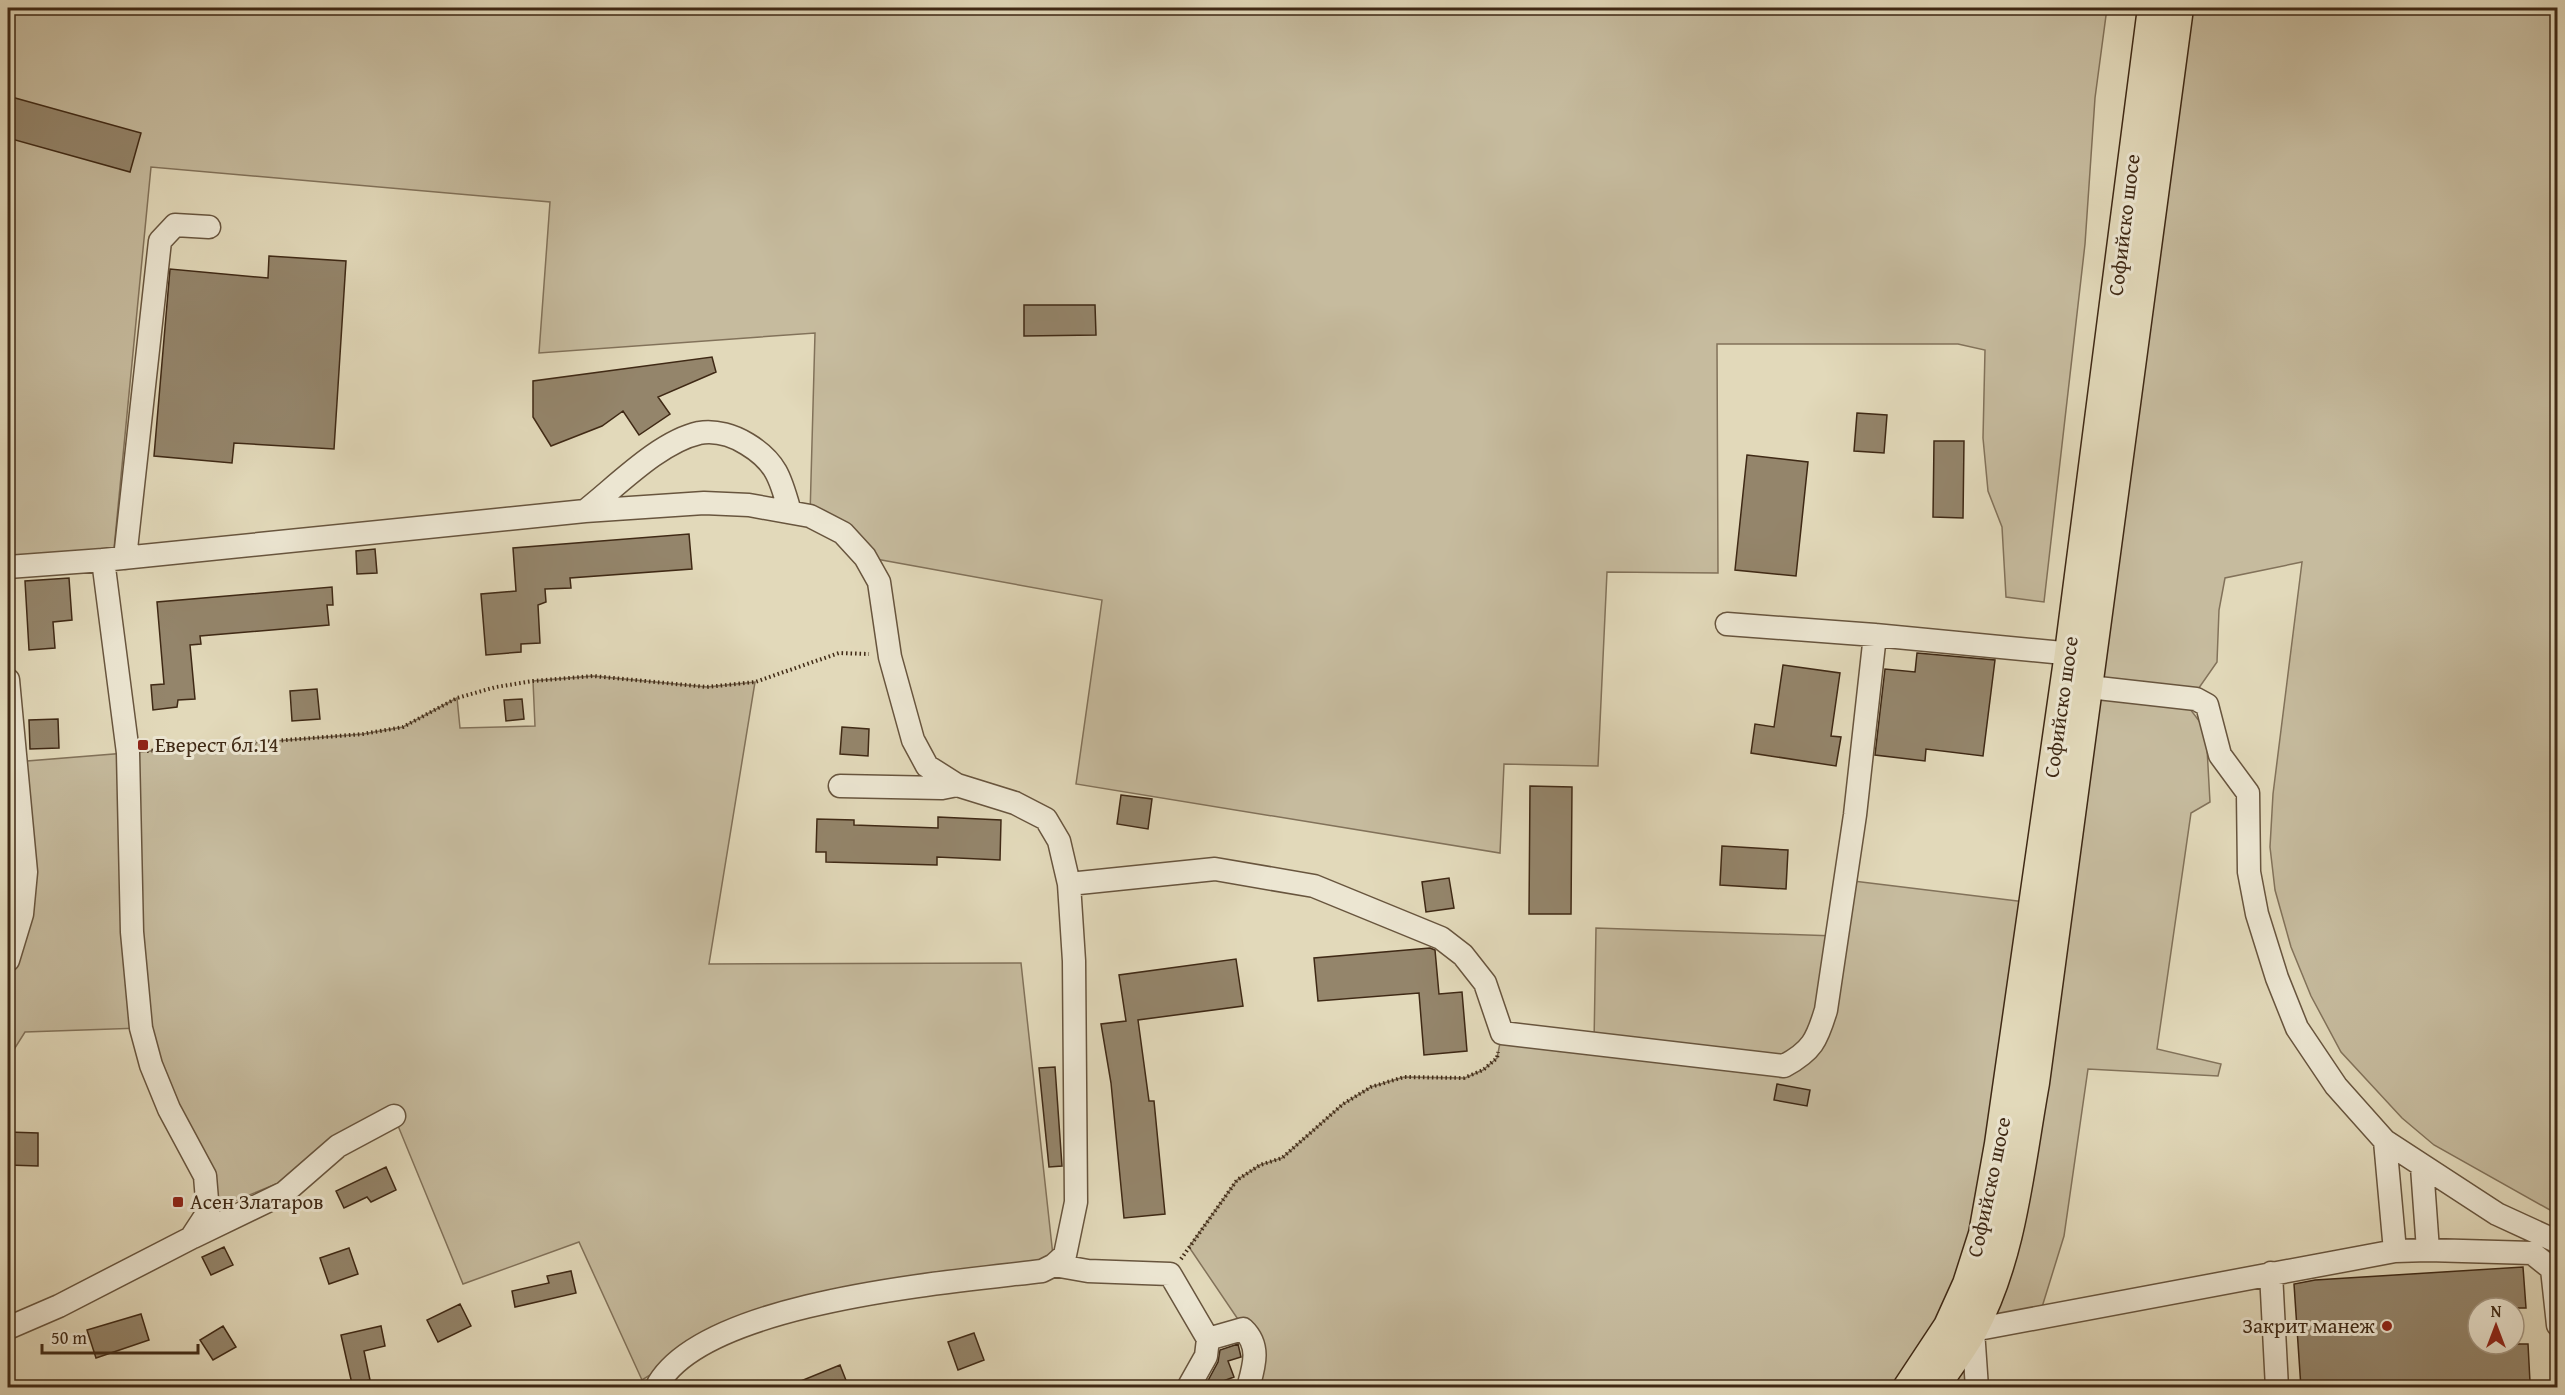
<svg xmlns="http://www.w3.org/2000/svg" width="2565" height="1395" viewBox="0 0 2565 1395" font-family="'Gentium Book Plus',serif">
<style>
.green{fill:#c6bb9e;stroke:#82725a;stroke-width:1.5}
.building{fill:#94856b;stroke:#3f2915;stroke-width:1.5}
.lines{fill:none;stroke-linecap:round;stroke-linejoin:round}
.minor-casing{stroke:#68553e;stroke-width:25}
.major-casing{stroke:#3f2915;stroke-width:31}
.path{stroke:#3f2915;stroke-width:4;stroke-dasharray:1.5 3;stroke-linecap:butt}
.minor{stroke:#ece6d2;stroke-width:22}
.major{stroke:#e2d9ba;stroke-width:28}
.poi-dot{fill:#8f2418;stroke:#ece6d2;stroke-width:2}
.labels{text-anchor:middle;stroke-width:6;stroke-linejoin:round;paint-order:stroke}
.street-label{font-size:21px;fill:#3f2915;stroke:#ece6d2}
.poi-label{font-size:21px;fill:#3f2915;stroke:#ece6d2;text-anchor:start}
</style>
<rect width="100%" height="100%" fill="#e2d9ba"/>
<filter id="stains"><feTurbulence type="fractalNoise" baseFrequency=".00333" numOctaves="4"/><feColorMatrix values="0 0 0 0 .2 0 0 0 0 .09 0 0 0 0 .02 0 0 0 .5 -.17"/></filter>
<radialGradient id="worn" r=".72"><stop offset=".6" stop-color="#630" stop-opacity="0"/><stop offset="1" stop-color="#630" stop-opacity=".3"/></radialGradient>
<path class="green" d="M8,8H2107L2095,98L2085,244L2044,602L2006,597L2002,527L1988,491L1983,438L1985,350L1958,344H1717L1718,573L1607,572L1598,766L1504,764L1500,853L1076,784L1102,600L865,557L810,516L815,333L539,353L550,202L151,167L113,559L8,567Z
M2179,8H2557V1214L2434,1145L2402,1118L2341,1052L2311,996L2291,947L2275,890L2270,847L2273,794L2302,562L2225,578L2219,610L2217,662L2187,705L2206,730L2210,802L2191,813L2157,1049L2221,1064L2218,1076L2088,1069L2064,1236L2038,1320L1973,1330L1977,1387L1934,1388L1952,1361Z
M593,676L707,687L755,682L709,964L1021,963L1054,1265L784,1312L683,1355L642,1380L579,1242L463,1284L394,1116L310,1170L208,1212L141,1028L25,1032L8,1059V959L22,914L15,762L363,734L403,727L457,698L460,728L535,726L533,681Z
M1845,880L2034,903L1983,1234L1907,1387H1248L1250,1337L1189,1247L1237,1180L1260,1165L1282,1158L1343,1104L1371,1087L1404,1077L1465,1078L1483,1070L1497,1058L1502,1033L1594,1043L1596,928L1836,936Z"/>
<path class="building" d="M8,96L141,133L130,172L8,138Z
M269,256L346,261L334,449L234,443L232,463L154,456L170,269L268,278Z
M1024,305H1095L1096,335L1024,336Z
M712,357L716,372L658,397L670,414L639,435L623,411L602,426L551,446L533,417V381Z
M1857,413L1887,415L1884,453L1854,451Z
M1934,441H1964L1963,518L1933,517Z
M1747,455L1808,462L1796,576L1735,570Z
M689,534L692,569L570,578L571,588L545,589L546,602L538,605L540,643L521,644V652L486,655L481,594L516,591L513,548Z
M375,549L377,573L357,574L356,551Z
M69,578L72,620L53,622L55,648L29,650L25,581Z
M332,587L333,605H327L329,625L200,636L201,644L190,645L195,699L178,700L177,707L153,710L151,685L164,684L157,602Z
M1917,653L1995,660L1983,756L1926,749L1925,761L1875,755L1885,669L1915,672Z
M1783,665L1840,673L1831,736L1841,737L1836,766L1751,753L1755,724L1774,727Z
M317,689L320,719L292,721L290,691Z
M522,699L524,719L506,721L504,700Z
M58,719L59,748L30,749L29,720Z
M842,727L869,729L868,756L840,754Z
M1530,786L1572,787L1571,914H1529Z
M1121,795L1152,799L1148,829L1117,824Z
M938,817L1001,820L1000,860L937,857V865L826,862V852H816L817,819L854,820V825L938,828Z
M1722,846L1788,850L1786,889L1720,885Z
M1449,878L1454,908L1426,912L1422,882Z
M1430,948L1435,950L1439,994L1462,992L1467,1051L1424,1055L1419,993L1318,1001L1314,958Z
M1236,959L1243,1006L1138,1020L1149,1101H1154L1165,1214L1124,1218L1111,1083L1101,1024L1126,1021L1119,975Z
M1055,1067L1062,1166L1049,1167L1039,1068Z
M1777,1084L1810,1090L1807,1106L1774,1100Z
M8,1132L38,1133V1166L8,1165Z
M386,1167L396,1190L371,1202L367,1197L344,1208L336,1191Z
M224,1247L233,1265L211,1275L202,1257Z
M349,1248L358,1274L329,1284L320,1258Z
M2523,1267L2526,1308H2478V1344H2528L2530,1382L2447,1388H2301L2294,1284L2315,1280Z
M571,1271L576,1293L515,1307L512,1291L549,1283L547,1276Z
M460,1304L471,1326L438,1342L427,1320Z
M141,1314L149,1340L96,1358L87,1330Z
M223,1326L236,1347L213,1360L200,1340Z
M381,1326L385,1346L364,1351L370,1380L352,1384L341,1335Z
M974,1333L984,1360L958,1370L948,1342Z
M1238,1344L1241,1357L1228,1361L1234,1377L1218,1383L1219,1388H1204L1218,1362L1220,1350Z
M840,1365L849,1388H787L786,1387Z"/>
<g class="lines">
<g class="minor-casing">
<path id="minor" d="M585,511C617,486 659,442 699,433C716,430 734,436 747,444C777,462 781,480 790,512
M125,558L160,241L175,225L209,227
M8,567L103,560L585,511L704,503L749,505L810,516L843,533L865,557L879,582L890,657L913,740L927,766L957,785L1015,803L1046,819L1059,841L1069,884L1074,961L1076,1202L1065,1255L1054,1265L1042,1271C952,1282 699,1301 656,1388
M1727,624L1875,635L2084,655
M8,680L26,872L22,914L8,960
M2089,687L2196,699L2207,705L2220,755L2248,793L2249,872L2257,914L2277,978L2297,1028L2336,1086L2385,1141L2497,1214L2558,1242
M840,786L942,788L957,785
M1069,884L1215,869L1314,886L1441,938L1463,955L1485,983L1502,1033L1784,1066C1812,1051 1817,1040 1826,1010L1855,815L1875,635
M2385,1141L2395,1251L2428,1250L2422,1167
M193,1237L284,1193L338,1146L394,1116
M2428,1250L2532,1253L2552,1269
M1054,1265L1088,1271L1170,1274L1208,1339L1206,1356L1188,1388
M2558,1269H2552L2558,1325
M2271,1273L2277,1388
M8,1328L59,1306L191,1238L208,1212L205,1176L169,1109L151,1065L141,1028L132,932L128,753L103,560
M1208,1339L1243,1329C1261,1346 1254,1366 1248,1388
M1977,1388L1973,1330L2395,1251"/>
</g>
<g class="major-casing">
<path id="major" d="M1907,1388L1948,1326L1967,1284L1983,1234L1999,1144L2069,653L2152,8
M1934,1388C1947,1369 1962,1350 1973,1330C2013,1256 2020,1165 2035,1083L2179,8"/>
</g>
<path class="path" d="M147,751L363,734L403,727L457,698L496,687L533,681L593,676L707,687L755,682L839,653L869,654
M1181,1259L1237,1180L1260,1165L1282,1158L1343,1104L1371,1087L1404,1077L1464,1078L1483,1070L1497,1058L1498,1052"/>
<use href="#minor" class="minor"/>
<use href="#major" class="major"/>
</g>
<g class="poi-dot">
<rect x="137" y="739" width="12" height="12" rx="3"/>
<rect x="172" y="1196" width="12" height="12" rx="3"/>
<circle cx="2387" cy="1326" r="6"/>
</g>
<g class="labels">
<g class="street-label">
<text transform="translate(2124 225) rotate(-83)" y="7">Софийско шосе</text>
<text transform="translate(2061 707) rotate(-82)" y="7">Софийско шосе</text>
<text transform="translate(1989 1187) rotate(-78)" y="7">Софийско шосе</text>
</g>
<g class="poi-label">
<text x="155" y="752">Еверест бл.14</text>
<text x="190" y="1209">Асен Златаров</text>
<text x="2375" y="1333" text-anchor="end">Закрит манеж</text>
</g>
</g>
<rect width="2565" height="1395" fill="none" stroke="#e2d9ba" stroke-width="30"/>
<rect x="9" y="9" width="2547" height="1377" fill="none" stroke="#3f2915" stroke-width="3"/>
<rect x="15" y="15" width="2535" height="1365" fill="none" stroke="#3f2915" stroke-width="1.5"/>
<g transform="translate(2496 1326)"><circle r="28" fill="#ece6d2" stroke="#a79a86" stroke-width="1.5"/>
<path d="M0-4.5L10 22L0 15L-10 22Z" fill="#8f2418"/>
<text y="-9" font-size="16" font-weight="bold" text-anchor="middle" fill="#3f2915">N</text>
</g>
<path d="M42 1344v9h156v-9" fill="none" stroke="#3f2915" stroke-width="3"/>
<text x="51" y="1344" font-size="18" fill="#3f2915" stroke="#ece6d2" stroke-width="4.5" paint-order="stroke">50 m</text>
<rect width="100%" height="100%" filter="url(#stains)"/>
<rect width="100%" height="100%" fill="url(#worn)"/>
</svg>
